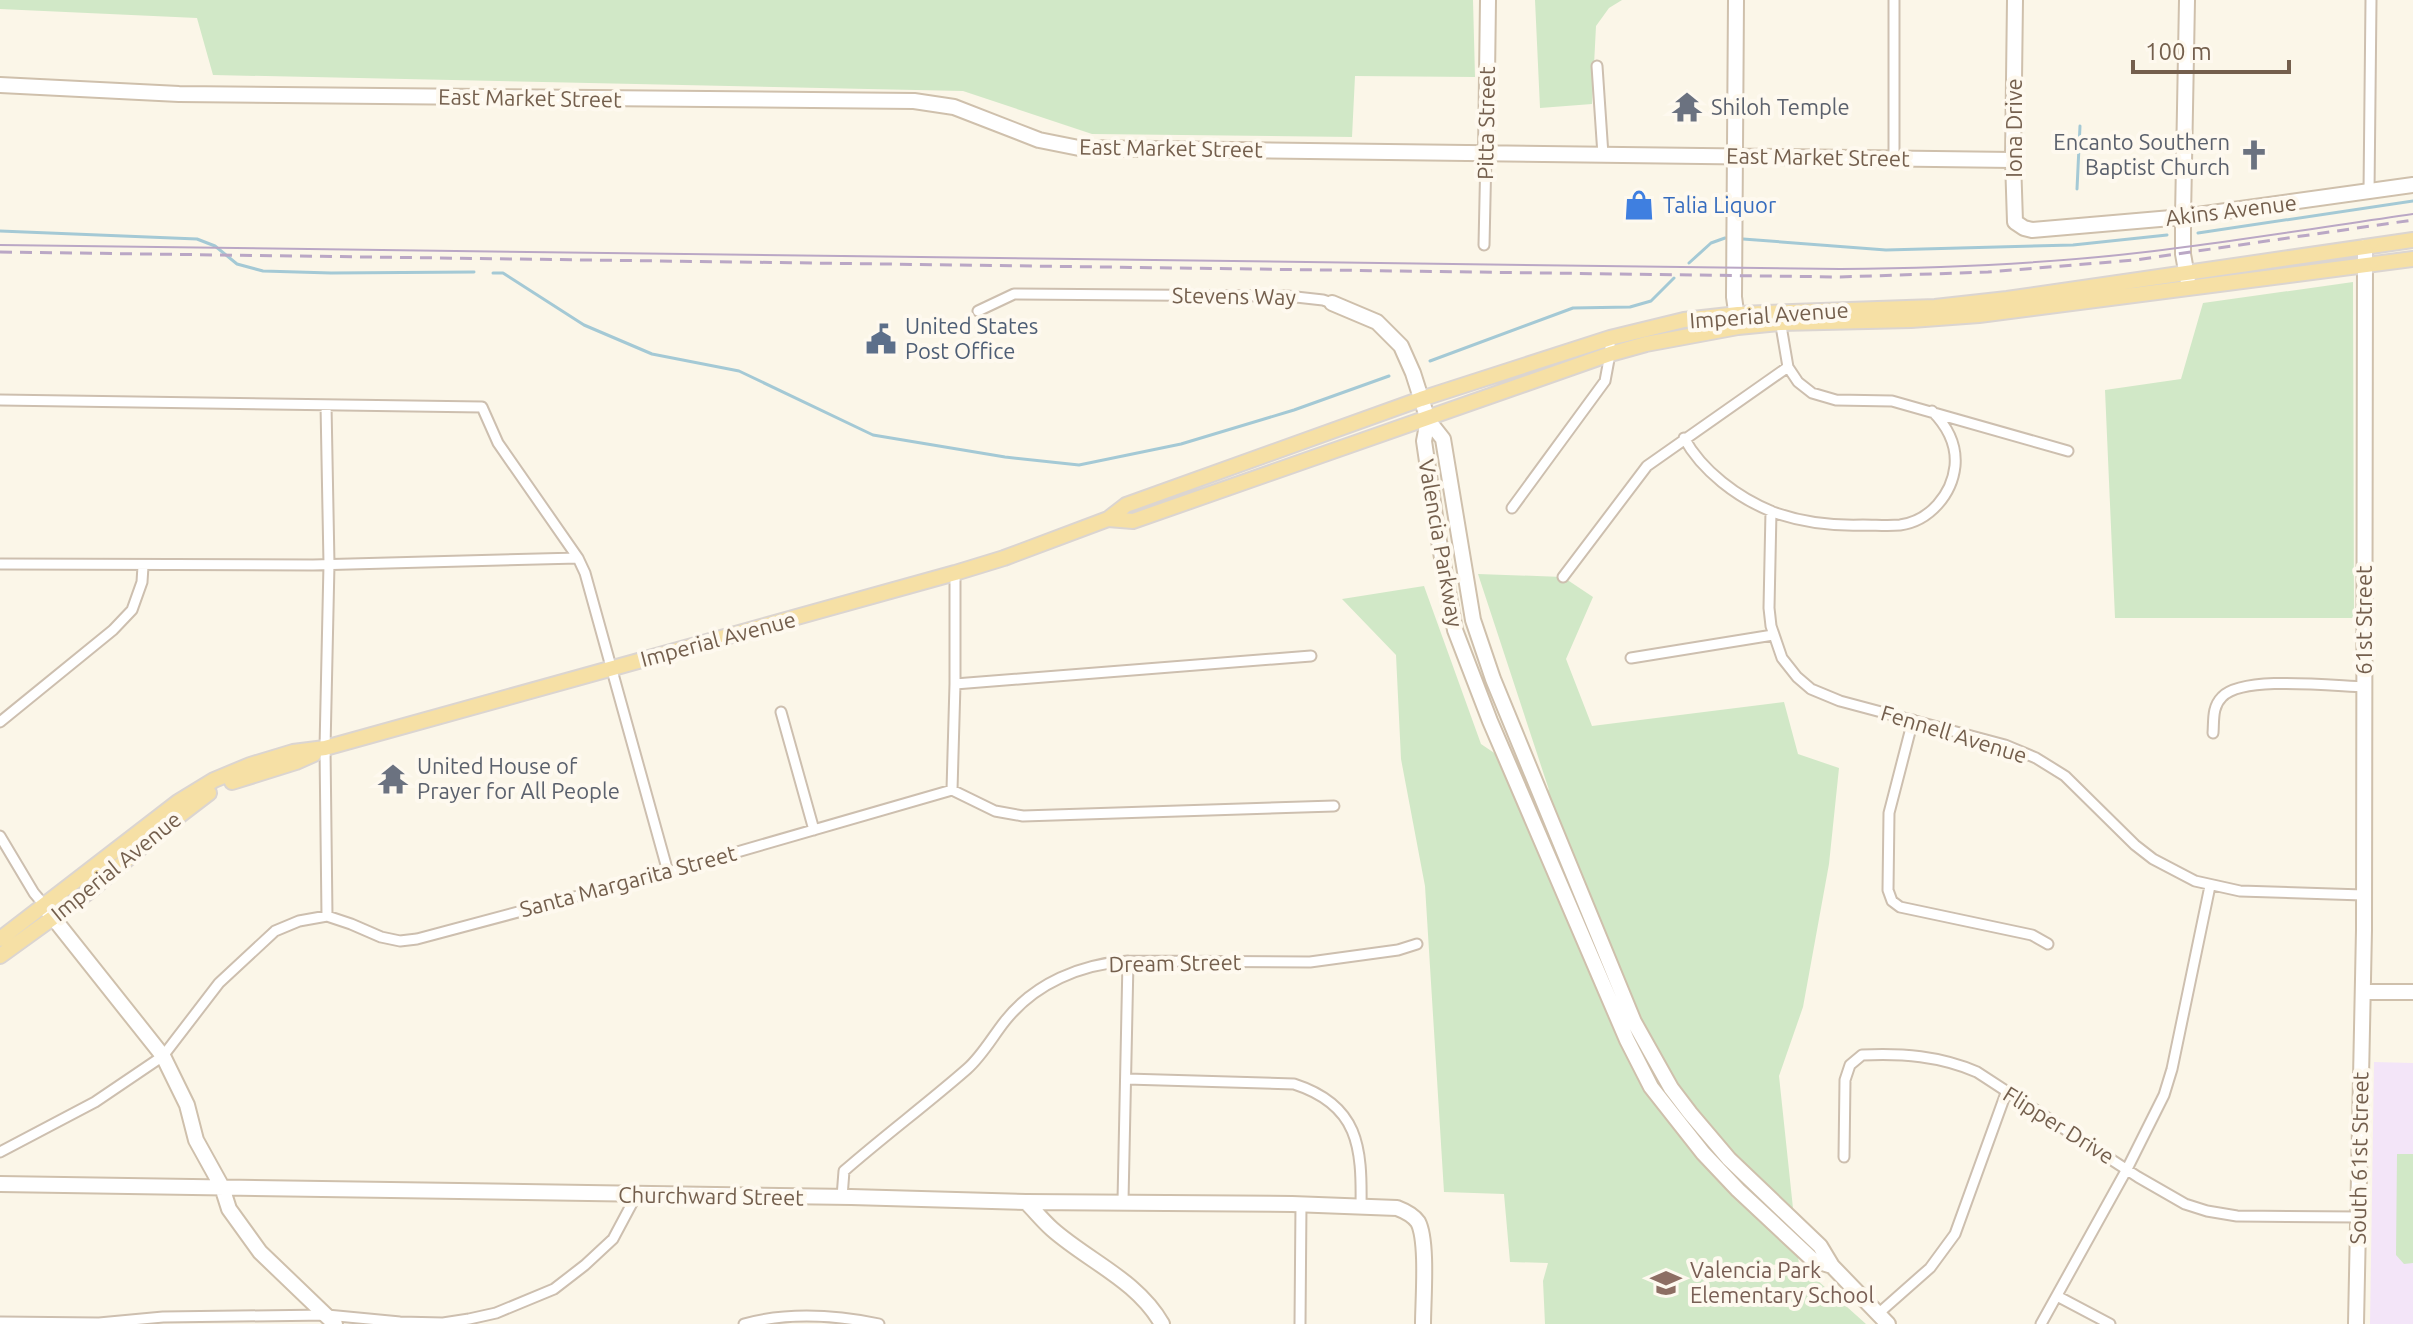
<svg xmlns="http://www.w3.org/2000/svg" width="2413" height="1324" viewBox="0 0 2413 1324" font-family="Ubuntu,sans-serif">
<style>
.education{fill:#f3e5f8}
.green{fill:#d1e8c7}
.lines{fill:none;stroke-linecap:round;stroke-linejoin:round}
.stream{stroke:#a4c9d5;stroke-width:3}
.street-casing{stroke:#cdbfaf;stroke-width:13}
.secondary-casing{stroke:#cfc0ac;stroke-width:18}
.primary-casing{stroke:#dbd5d1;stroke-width:18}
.street{stroke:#fff;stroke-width:9}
.secondary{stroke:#fff;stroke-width:14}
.primary{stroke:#f6e0a5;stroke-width:14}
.tram{stroke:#baa7c5;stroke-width:2}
.rail{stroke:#baa7c5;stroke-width:3;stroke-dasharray:12 8;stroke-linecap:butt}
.labels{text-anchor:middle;stroke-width:8;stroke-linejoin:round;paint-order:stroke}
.street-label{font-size:22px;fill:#745f4d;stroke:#fef9ef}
.worship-label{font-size:22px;fill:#5b616d;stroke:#fef9ef;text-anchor:start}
.shop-label{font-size:22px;fill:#366cbe;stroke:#fef9ef;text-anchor:start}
.service-label{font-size:22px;fill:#4e5e75;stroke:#fef9ef;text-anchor:start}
.education-label{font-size:22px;fill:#785e54;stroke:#fef9ef;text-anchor:start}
</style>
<rect width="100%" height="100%" fill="#fbf6e8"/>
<path class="education" d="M2374,1062L2413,1063V1324H2370Z"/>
<path class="green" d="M0,0H1473L1475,77L1355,76L1352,137L1092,134L963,91L213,75L197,18L0,9Z
M1535,0H1622L1609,8L1596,26L1592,104L1540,108Z
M2353,282L2354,618H2115L2105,390L2181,379L2203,303Z
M1478,574L1563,577L1593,597L1566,659L1592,726L1784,702L1798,754L1839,768L1829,864L1803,1007L1779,1076L1799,1265L1691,1264L1807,1271L1866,1324H1545L1543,1281L1548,1263L1510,1262L1504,1194L1444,1192L1425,886L1401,759L1396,655L1342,599L1424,586L1481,744L1549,790Z
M2397,1154H2413V1263L2404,1264L2396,1255Z"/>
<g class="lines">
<path class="stream" d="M2077,189L2080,126
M0,231L197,239L215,246L237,264L263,271L331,273L474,272
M2198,233L2413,201
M1743,239L1886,250L2073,245L2167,235
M1689,263L1711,243L1725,238
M493,273H503L584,325L652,354L739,371L873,435L1005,457L1079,465L1181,444L1294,410L1389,376
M1430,361L1573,308L1630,307L1651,301L1674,278"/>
<g class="street-casing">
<path id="street" d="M1597,66L1603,155
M1894,158V0
M2369,192L2371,0
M1484,245L1486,153
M978,311L1014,294L1287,296L1323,300L1332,303
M1780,320L1788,367L1798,382L1812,393L1836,400L1892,401L2068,451
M0,400L482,407L498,443L578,558L585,573L668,872
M326,405L329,564L325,748L327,916
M1684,438C1702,471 1738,498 1773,512C1803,523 1832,526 1863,525C1876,525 1888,526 1900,525C1930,521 1952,494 1955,466C1957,444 1947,426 1932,411
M1512,508L1605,381L1610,354V338
M1771,511L1769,608L1771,626L1782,658L1797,677L1811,689L1840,701L2005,745L2036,758L2065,776L2135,845L2153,859L2195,881L2240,891L2363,895
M0,564L313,565L578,558
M1563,577L1647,466L1788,367
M1631,658L1773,635
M955,684L1311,656
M781,712L814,830
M1913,720L1889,813L1888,890L1892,901L1900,907L2032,935L2048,944
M0,722L113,630L132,610L142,582L143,566
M2213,733C2214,720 2212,707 2222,697C2243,675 2333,686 2364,687
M952,790L955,684V573
M0,836L34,893L45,906
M1127,1079L1294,1084C1359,1105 1362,1147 1361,1207
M0,1152L95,1102L163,1056L219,983L275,931L299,921L327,916L351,924L381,937L400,941L417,939L668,872L952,790L995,811L1023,816L1334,806
M1844,1157L1845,1080L1850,1065L1862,1055C1902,1053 1940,1056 1977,1072L2138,1177L2185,1204L2207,1211L2237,1216L2358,1217
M842,1197L844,1171C884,1136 927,1104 967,1069C982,1056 993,1036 1005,1021C1035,983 1081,964 1128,961L1310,962L1398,950L1417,944
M1123,1201L1128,961
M2057,1296L2110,1324
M1879,1313L1930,1268L1955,1234L2006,1093
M0,1322L99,1323L163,1317L327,1315L400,1322L443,1323L469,1319L496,1313L554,1289L585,1265L613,1239L637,1194
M744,1324C788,1312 835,1315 879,1324
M1300,1324L1301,1204
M2041,1324L2127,1169L2164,1095L2172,1069L2210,886"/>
</g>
<g class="secondary-casing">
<path id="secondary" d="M1736,0L1734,297L1738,326
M2015,0L2013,160L2015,222L2024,228L2032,230L2183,217L2413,185
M2187,0L2183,217V254L2188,282
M0,85L179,94L914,101L954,107L1039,140L1079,148L2013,160
M1486,153L1488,0
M1332,303L1377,322L1401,346L1413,373L1428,420L1443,439L1473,620L1493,679L1634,1022L1671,1088L1690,1113L1729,1159L1820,1246L1832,1266L1888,1324
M1428,420L1424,441L1437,530L1455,630L1490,721L1627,1040L1651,1087L1703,1153L1738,1190L1813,1260L1832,1266
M47,910L163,1056L187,1105L196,1140L222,1187L229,1209L260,1252L335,1324
M2363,992H2413
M0,1184L851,1197L1026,1202L1292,1204L1397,1208C1405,1211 1413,1215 1418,1222C1428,1241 1423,1301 1423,1324
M1026,1202C1035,1211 1043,1221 1052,1229C1088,1261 1137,1280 1162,1324
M2356,1324L2364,930L2365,247"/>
</g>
<g class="primary-casing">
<path id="primary" d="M1108,519L1133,521L1610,354L1646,344L1738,327L1780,323L1911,320L1979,315L2413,259
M232,782L296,762L314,754
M0,939L178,802L214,780L250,765L293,752L325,748L955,573L1004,558L1108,519L1126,505L1421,399L1610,338L1684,320L1738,314L1935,307L2007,299L2413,240
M0,956L90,891L171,822L209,793"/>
</g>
<use href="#street" class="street"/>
<use href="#secondary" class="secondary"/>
<use href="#primary" class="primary"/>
<path class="tram" d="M0,245L1840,269C1955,268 2071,263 2185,247C2261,237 2337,225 2413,214"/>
<path class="rail" d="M0,252L1840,277L1988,272L2135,260L2413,220"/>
</g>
<defs>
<g id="temple-bare" transform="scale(2.4)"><path d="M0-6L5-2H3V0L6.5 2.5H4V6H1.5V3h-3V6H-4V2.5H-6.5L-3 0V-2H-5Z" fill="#6b7280" stroke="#fef9ef" stroke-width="2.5" paint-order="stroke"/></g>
<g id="church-bare" transform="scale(2.4)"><path d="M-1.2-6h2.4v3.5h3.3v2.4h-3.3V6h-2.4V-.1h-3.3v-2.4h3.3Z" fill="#6b7280" stroke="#fef9ef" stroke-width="2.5" paint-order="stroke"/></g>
<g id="shop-bare" transform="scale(2.4)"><path d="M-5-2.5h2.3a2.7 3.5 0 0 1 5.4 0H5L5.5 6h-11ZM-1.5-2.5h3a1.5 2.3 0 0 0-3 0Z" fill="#3f7fe0" stroke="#fef9ef" stroke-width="2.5" paint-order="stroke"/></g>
<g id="civic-bare" transform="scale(2.4)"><path d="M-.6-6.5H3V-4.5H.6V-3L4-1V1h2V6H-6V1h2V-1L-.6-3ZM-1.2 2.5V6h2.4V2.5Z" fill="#5c6f8a" stroke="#fef9ef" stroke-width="2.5" paint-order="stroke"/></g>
<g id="school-bare" transform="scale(2.4)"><path d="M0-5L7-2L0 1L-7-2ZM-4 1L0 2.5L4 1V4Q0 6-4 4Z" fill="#8d6e63" stroke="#fef9ef" stroke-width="2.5" paint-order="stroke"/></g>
</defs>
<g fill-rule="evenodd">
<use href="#temple-bare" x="1687" y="107"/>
<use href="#church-bare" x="2254" y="155"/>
<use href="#shop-bare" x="1639" y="205"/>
<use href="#civic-bare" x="881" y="339"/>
<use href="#temple-bare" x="393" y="779"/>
<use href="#school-bare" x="1666" y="1283"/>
</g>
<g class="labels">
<g class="street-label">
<text transform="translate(530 98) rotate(1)" y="8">East Market Street</text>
<text transform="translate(1486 123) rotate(-89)" y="8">Pitta Street</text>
<text transform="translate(2014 128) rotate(-90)" y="8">Iona Drive</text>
<text transform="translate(1171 148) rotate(1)" y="8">East Market Street</text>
<text transform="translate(1818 157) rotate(1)" y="8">East Market Street</text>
<text transform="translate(2231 210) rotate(-7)" y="8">Akins Avenue</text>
<text transform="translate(1234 296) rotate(1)" y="8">Stevens Way</text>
<text transform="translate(1769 315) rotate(-4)" y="8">Imperial Avenue</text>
<text transform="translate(1441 543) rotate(80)" y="8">Valencia Parkway</text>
<text transform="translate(2364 620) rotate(-90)" y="8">61st Street</text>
<text transform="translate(718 639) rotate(-15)" y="8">Imperial Avenue</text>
<text transform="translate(1954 734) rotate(17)" y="8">Fennell Avenue</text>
<text transform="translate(116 866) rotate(-39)" y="8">Imperial Avenue</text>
<text transform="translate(628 881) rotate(-15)" y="8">Santa Margarita Street</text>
<text transform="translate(1175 963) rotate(-1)" y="8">Dream Street</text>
<text transform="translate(2059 1125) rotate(32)" y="8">Flipper Drive</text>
<text transform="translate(2359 1158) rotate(-89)" y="8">South 61st Street</text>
<text transform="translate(711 1196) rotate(1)" y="8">Churchward Street</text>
</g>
<g class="worship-label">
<text x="1711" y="115">Shiloh Temple</text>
<text x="2230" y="150" text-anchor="end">Encanto Southern<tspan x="2230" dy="25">Baptist Church</tspan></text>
<text x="417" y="774">United House of<tspan x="417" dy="25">Prayer for All People</tspan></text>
</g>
<g class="shop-label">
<text x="1663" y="213">Talia Liquor</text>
</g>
<g class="service-label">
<text x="905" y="334">United States<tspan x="905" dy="25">Post Office</tspan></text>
</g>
<g class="education-label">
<text x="1690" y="1278">Valencia Park<tspan x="1690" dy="25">Elementary School</tspan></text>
</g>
</g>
<path d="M2133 60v12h156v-12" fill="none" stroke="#745f4d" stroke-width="4"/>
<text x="2145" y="60" font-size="24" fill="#745f4d" stroke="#fef9ef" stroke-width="6" paint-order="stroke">100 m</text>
</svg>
